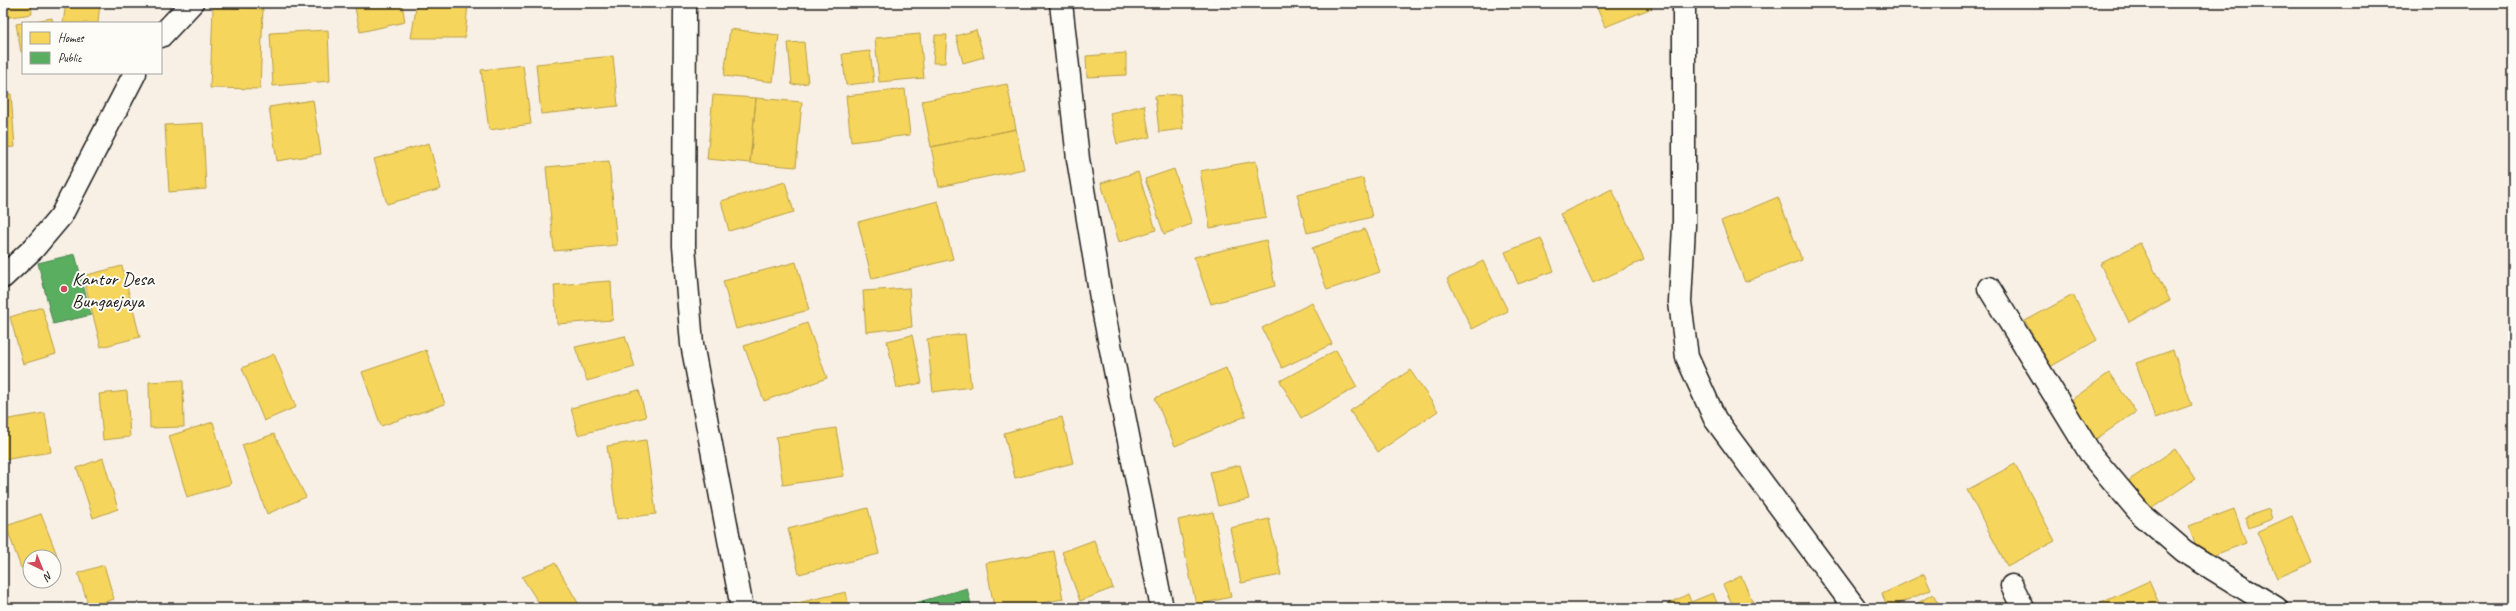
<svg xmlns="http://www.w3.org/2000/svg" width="2516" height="611" font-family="Caveat,sans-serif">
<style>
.homes{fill:#f6d55c;stroke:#b59e49}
.public{fill:#5aae61;stroke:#47824c}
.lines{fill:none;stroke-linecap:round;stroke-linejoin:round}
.street-casing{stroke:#1c1c1c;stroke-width:25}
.street{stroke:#fdfcf7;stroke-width:22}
.poi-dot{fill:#d1495b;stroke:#fdfcf7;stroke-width:1.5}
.labels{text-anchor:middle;stroke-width:4;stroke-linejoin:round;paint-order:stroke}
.poi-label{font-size:19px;fill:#1c1c1c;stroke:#fdfcf7;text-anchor:start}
</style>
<rect width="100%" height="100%" fill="#f9f0e5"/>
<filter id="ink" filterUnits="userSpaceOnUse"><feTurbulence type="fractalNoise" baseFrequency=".025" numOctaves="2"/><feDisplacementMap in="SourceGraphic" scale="8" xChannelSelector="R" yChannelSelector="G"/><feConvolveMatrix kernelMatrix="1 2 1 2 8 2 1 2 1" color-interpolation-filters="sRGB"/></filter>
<g filter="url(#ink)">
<path class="homes" d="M3 3H31L32 14 3 18Z
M66 3H100L98 23H63Z
M354 3H402L405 22 360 32Z
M417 3H468L465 38H411Z
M1595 3H1650L1652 8 1605 27Z
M213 7 263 9 260 89 210 88Z
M52 18 53 23H23V52H21L16 24Z
M730 29 779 35 773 82 724 76Z
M328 30 330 81 273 86 270 33Z
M976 30 984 57 963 63 956 36Z
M920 34 924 78 879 82 875 38Z
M935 35H947L945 63H933Z
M804 42 808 83 792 85 788 43Z
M870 51 874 82 846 85 842 54Z
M1126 53V75L1087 77 1086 56Z
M613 56 618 106 541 114 536 64Z
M523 65 531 124 489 130 481 70Z
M1007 84 1016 129 931 147 922 101Z
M905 89 910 135 851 142 846 96Z
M3 94H11L15 147 3 148Z
M1180 94 1183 129 1159 132 1155 96Z
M713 95 756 98 750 163 707 159Z
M756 98 802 102 796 167 750 163Z
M313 100 321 154 277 161 269 107Z
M1144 105 1150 137 1117 144 1110 113Z
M203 123 206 189 169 192 165 125Z
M1016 129 1024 169 939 187 931 147Z
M429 143 441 189 387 204 374 159Z
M609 161 617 245 554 251 546 167Z
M1256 161 1266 218 1210 228 1200 171Z
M1174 169 1192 224 1164 234 1145 179Z
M1138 172 1156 230 1119 242 1101 183Z
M1363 178 1372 217 1307 233 1297 194Z
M785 182 794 212 729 231 721 201Z
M1612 189 1644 260 1593 283 1560 214Z
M1778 197 1802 260 1745 282 1721 221Z
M938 201 953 259 872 279 858 222Z
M1365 229 1380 272 1327 290 1312 248Z
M1541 238 1554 271 1518 284 1505 252Z
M1266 240 1275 286 1211 304 1194 257Z
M2140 243 2170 300 2129 322 2100 264Z
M1483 261 1508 311 1472 329 1447 279Z
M796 262 809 310 736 329 723 281Z
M122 266 140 337 101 347 83 276Z
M611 281 613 320 557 324 554 285Z
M909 288 912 327 866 332 863 291Z
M2073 295 2097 340 2050 367 2025 321Z
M1312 303 1332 344 1282 368 1262 328Z
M42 307 56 354 23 364 10 317Z
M807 323 827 378 764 401 744 346Z
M965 334 971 387 933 392 927 339Z
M912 335 922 383 897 388 887 341Z
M625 336 635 367 587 381 575 347Z
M426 350 445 404 381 426 362 372Z
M1336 350 1357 387 1301 418 1280 381Z
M2173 350 2192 405 2155 418 2136 363Z
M3 354 5 381H3Z
M274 354 296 407 264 421 242 368Z
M1226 368 1246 416 1175 446 1155 398Z
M1410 370 1438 411 1378 452 1350 411Z
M2109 373 2136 412 2093 441 2067 403Z
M183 380 184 427 150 428 149 382Z
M639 390 646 417 578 435 571 408Z
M127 391 130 437 103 440 99 394Z
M45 413 51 452 3 460V420Z
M1062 417 1073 463 1015 478 1004 433Z
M213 422 231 484 187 497 169 436Z
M836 428 844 476 783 485 776 437Z
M274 434 306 497 267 514 242 445Z
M646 440 656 514 617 519 607 446Z
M2175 449 2195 479 2145 513 2125 483Z
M103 458 118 509 93 518 77 468Z
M2015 464 2055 541 2007 566 1967 490Z
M1240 465 1249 499 1218 506 1210 472Z
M868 508 879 554 799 574 788 529Z
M2234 509 2246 543 2201 560 2189 526Z
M2269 509 2272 519 2249 528 2245 517Z
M1213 512 1231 597 1196 605 1178 520Z
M41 514 57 555 30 557V565L21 568 6 526Z
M2292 516 2312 563 2277 578 2257 532Z
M1269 519 1281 575 1241 583 1230 528Z
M1094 540 1113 588 1080 601 1062 552Z
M1054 551 1063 599 1014 608H994L986 563Z
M555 563 581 608H542L522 577Z
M104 565 114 599 89 607 78 573Z
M1924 574 1931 590 1888 608 1882 594Z
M1741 576 1755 607 1753 608H1734L1723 585Z
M2149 581 2161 608H2090Z
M846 592 849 608H784V606Z
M1713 593 1719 608H1670L1668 604 1688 594 1691 602Z
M1933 594 1941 608H1909Z"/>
<path class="public" d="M75 254 91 315 53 324 38 263Z
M967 588 972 608H898Z"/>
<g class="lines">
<g class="street-casing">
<path id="street" d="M685 3 684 246 692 344 742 608
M1061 3 1078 159 1102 304 1162 608
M1684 3V226L1680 302 1687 357 1715 419 1855 608
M161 36 192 3
M3 277 34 248 61 216 135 73
M1989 288 2092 456 2141 514 2184 551 2276 608
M2012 586 2023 608"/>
</g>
<use href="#street" class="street"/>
</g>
</g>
<circle class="poi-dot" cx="64" cy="289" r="4"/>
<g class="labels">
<g class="poi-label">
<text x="72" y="285">Kantor Desa<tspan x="72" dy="22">Bungaejaya</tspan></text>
</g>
</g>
<rect width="2516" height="611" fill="none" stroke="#fdfcf7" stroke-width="16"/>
<rect x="8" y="8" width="2500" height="595" fill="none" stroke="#1c1c1c" stroke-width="1.5" filter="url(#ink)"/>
<rect x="22" y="22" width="140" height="52" fill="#fdfcf7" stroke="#a3a29f"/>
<rect x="30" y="32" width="20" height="12" fill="#f6d55c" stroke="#a3a29f"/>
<text x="58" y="42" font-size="12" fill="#1c1c1c">Homes</text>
<rect x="30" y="52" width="20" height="12" fill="#5aae61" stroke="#a3a29f"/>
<text x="58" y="62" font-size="12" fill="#1c1c1c">Public</text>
<g transform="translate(42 569) rotate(137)"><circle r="19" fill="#fdfcf7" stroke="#a3a29f"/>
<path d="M0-3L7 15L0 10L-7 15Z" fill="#d1495b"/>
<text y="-6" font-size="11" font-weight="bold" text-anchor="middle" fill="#1c1c1c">N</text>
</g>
</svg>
